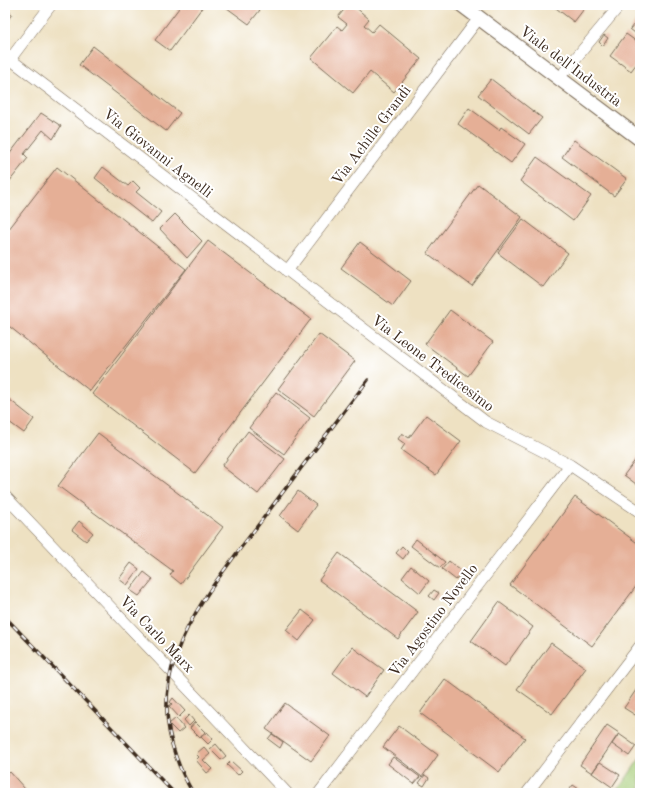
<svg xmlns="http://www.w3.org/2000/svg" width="645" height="798" font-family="'Old Standard TT',serif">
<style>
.green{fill:#a4cb76;stroke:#707a4a}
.building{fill:#e5af96}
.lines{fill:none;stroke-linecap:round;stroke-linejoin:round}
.minor-casing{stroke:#7a6a57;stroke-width:12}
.major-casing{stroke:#7a6a57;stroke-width:16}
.minor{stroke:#fff;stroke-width:11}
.major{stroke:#fff;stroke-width:14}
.rail-casing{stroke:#3b2a1e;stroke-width:3.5}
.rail{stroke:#fff;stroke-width:2;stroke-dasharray:6;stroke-linecap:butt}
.labels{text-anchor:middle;stroke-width:4;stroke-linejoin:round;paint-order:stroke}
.street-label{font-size:15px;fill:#3b2a1e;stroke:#fff}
</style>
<rect width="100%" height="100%" fill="#fff"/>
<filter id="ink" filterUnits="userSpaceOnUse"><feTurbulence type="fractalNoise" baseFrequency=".025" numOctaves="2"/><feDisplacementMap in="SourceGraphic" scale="8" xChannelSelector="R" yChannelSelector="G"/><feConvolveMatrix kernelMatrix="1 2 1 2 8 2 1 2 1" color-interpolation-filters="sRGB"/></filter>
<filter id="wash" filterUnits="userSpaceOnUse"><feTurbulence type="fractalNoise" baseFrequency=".012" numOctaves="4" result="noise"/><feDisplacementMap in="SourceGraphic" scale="16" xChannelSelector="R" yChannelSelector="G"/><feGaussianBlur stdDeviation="0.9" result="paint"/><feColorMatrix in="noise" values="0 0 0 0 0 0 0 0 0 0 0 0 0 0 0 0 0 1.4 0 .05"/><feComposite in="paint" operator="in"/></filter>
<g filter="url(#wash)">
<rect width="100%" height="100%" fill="#eee1c2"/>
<path class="green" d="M640 758V793H623L618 790Z"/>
<g id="blocks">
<path class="building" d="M175 5H204L170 51 155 40 179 8Z
M223 5H252L260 10 249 24Z
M348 5H353L369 19 364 25 372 32 379 24 421 59 394 92 370 72 353 93 311 58 337 26 342 30 347 24 338 17Z
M552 5H587L574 22Z
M5 9 12 14 5 24Z
M640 16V37L630 29Z
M626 34 640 44V59L631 71 610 56Z
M604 35 608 38 603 46 599 42Z
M93 46 180 113 166 131 79 65Z
M491 79 542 118 529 134 478 95Z
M469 108 499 130 501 127 525 144 511 163 458 124Z
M41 113 61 126 53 139 43 130 24 154 28 158 5 187V160Z
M574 140 627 179 614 196 562 157Z
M537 157 591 196 573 221 520 181Z
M57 167 186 269 90 391 5 323V234Z
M103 167 128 186 133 181 140 188 136 192 161 212 152 223 95 178Z
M478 184 522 217 472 286 427 253Z
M175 214 202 241 187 258 160 229Z
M523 219 568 253 543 287 498 253Z
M208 241 311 319 195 473 92 394Z
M360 242 411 281 393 306 341 268Z
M450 310 493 342 468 376 425 344Z
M319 334 355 361 314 416 278 389Z
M276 392 310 418 284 454 249 428Z
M5 396 34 419 24 433 5 419Z
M426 415 461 441 436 475 401 450 405 444 398 439 402 433 409 438Z
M248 431 285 459 258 494 222 466Z
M98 433 223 527 181 584 170 575 173 571 58 486Z
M640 454V487L624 475Z
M298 491 316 505 298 530 280 516Z
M575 497 640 545V581L592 646 510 585Z
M79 521 93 533 86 541 72 530Z
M416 539 445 562 440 568 411 546Z
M402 546 408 552 403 559 396 553Z
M339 553 418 612 398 639 319 580Z
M449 561 462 572 456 580 442 569Z
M131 563 139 569 127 585 119 579Z
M411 566 429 581 420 593 402 578Z
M144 572 153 579 139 596 130 590Z
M434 590 439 593 434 600 429 596Z
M499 602 533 627 505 666 471 641Z
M302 610 315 620 299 641 286 630Z
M551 643 586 668 552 714 517 689Z
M352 647 384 670 365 697 333 673Z
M445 679 525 738 499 772 420 713Z
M640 684V718L624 708Z
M173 698 185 711 179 717 169 706 172 704 170 702Z
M285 703 330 736 311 761 266 729Z
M189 715 194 721 189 726 184 720Z
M176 718 184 728 178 733 169 724Z
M195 722 205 732 200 738 190 728Z
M607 725 619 733 592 773 580 765Z
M399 726 438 755 422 777 383 747Z
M207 732 213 739 208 744 201 737Z
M272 734 283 742 280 748 268 739Z
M619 734 636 746 629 756 612 744Z
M216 744 226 756 221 760 210 749Z
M204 747 210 754 203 760 212 769 207 773 196 760 199 757 196 754Z
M393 757 420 777 414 784 388 764Z
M231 761 242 771 238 775 227 765Z
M600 762 620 775 612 787 592 773Z
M10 772 25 789 20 793H5V777Z
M425 775 429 778 424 786 419 783Z
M573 785 585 793H567Z"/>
</g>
</g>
<g filter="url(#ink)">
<use href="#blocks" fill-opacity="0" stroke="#7a6a57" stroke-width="1"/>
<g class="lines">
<g class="minor-casing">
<path id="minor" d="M10 59 486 422 570 465 640 512
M5 66 51 5
M565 71 620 5
M287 271 479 18
M5 496 287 793
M319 793 570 465
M527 793 640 646"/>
</g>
<g class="major-casing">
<path id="major" d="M462 5 640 139"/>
</g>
<use href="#minor" class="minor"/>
<use href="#major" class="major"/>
<g class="rail-casing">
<path id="rail" d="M5 617 174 793
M193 793C128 682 197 606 262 520 297 473 333 426 368 380"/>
</g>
<use href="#rail" class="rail"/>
</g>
</g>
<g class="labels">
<g class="street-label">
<text transform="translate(571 66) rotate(37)" y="5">Viale dell'Industria</text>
<text transform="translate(371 135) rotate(-53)" y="5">Via Achille Grandi</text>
<text transform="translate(158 153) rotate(38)" y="5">Via Giovanni Agnelli</text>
<text transform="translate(433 363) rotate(37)" y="5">Via Leone Tredicesimo</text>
<text transform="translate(433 620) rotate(-53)" y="5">Via Agostino Novello</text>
<text transform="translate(157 634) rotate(46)" y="5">Via Carlo Marx</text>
</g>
</g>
<rect width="645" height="798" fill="none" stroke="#fff" stroke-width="20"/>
</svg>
